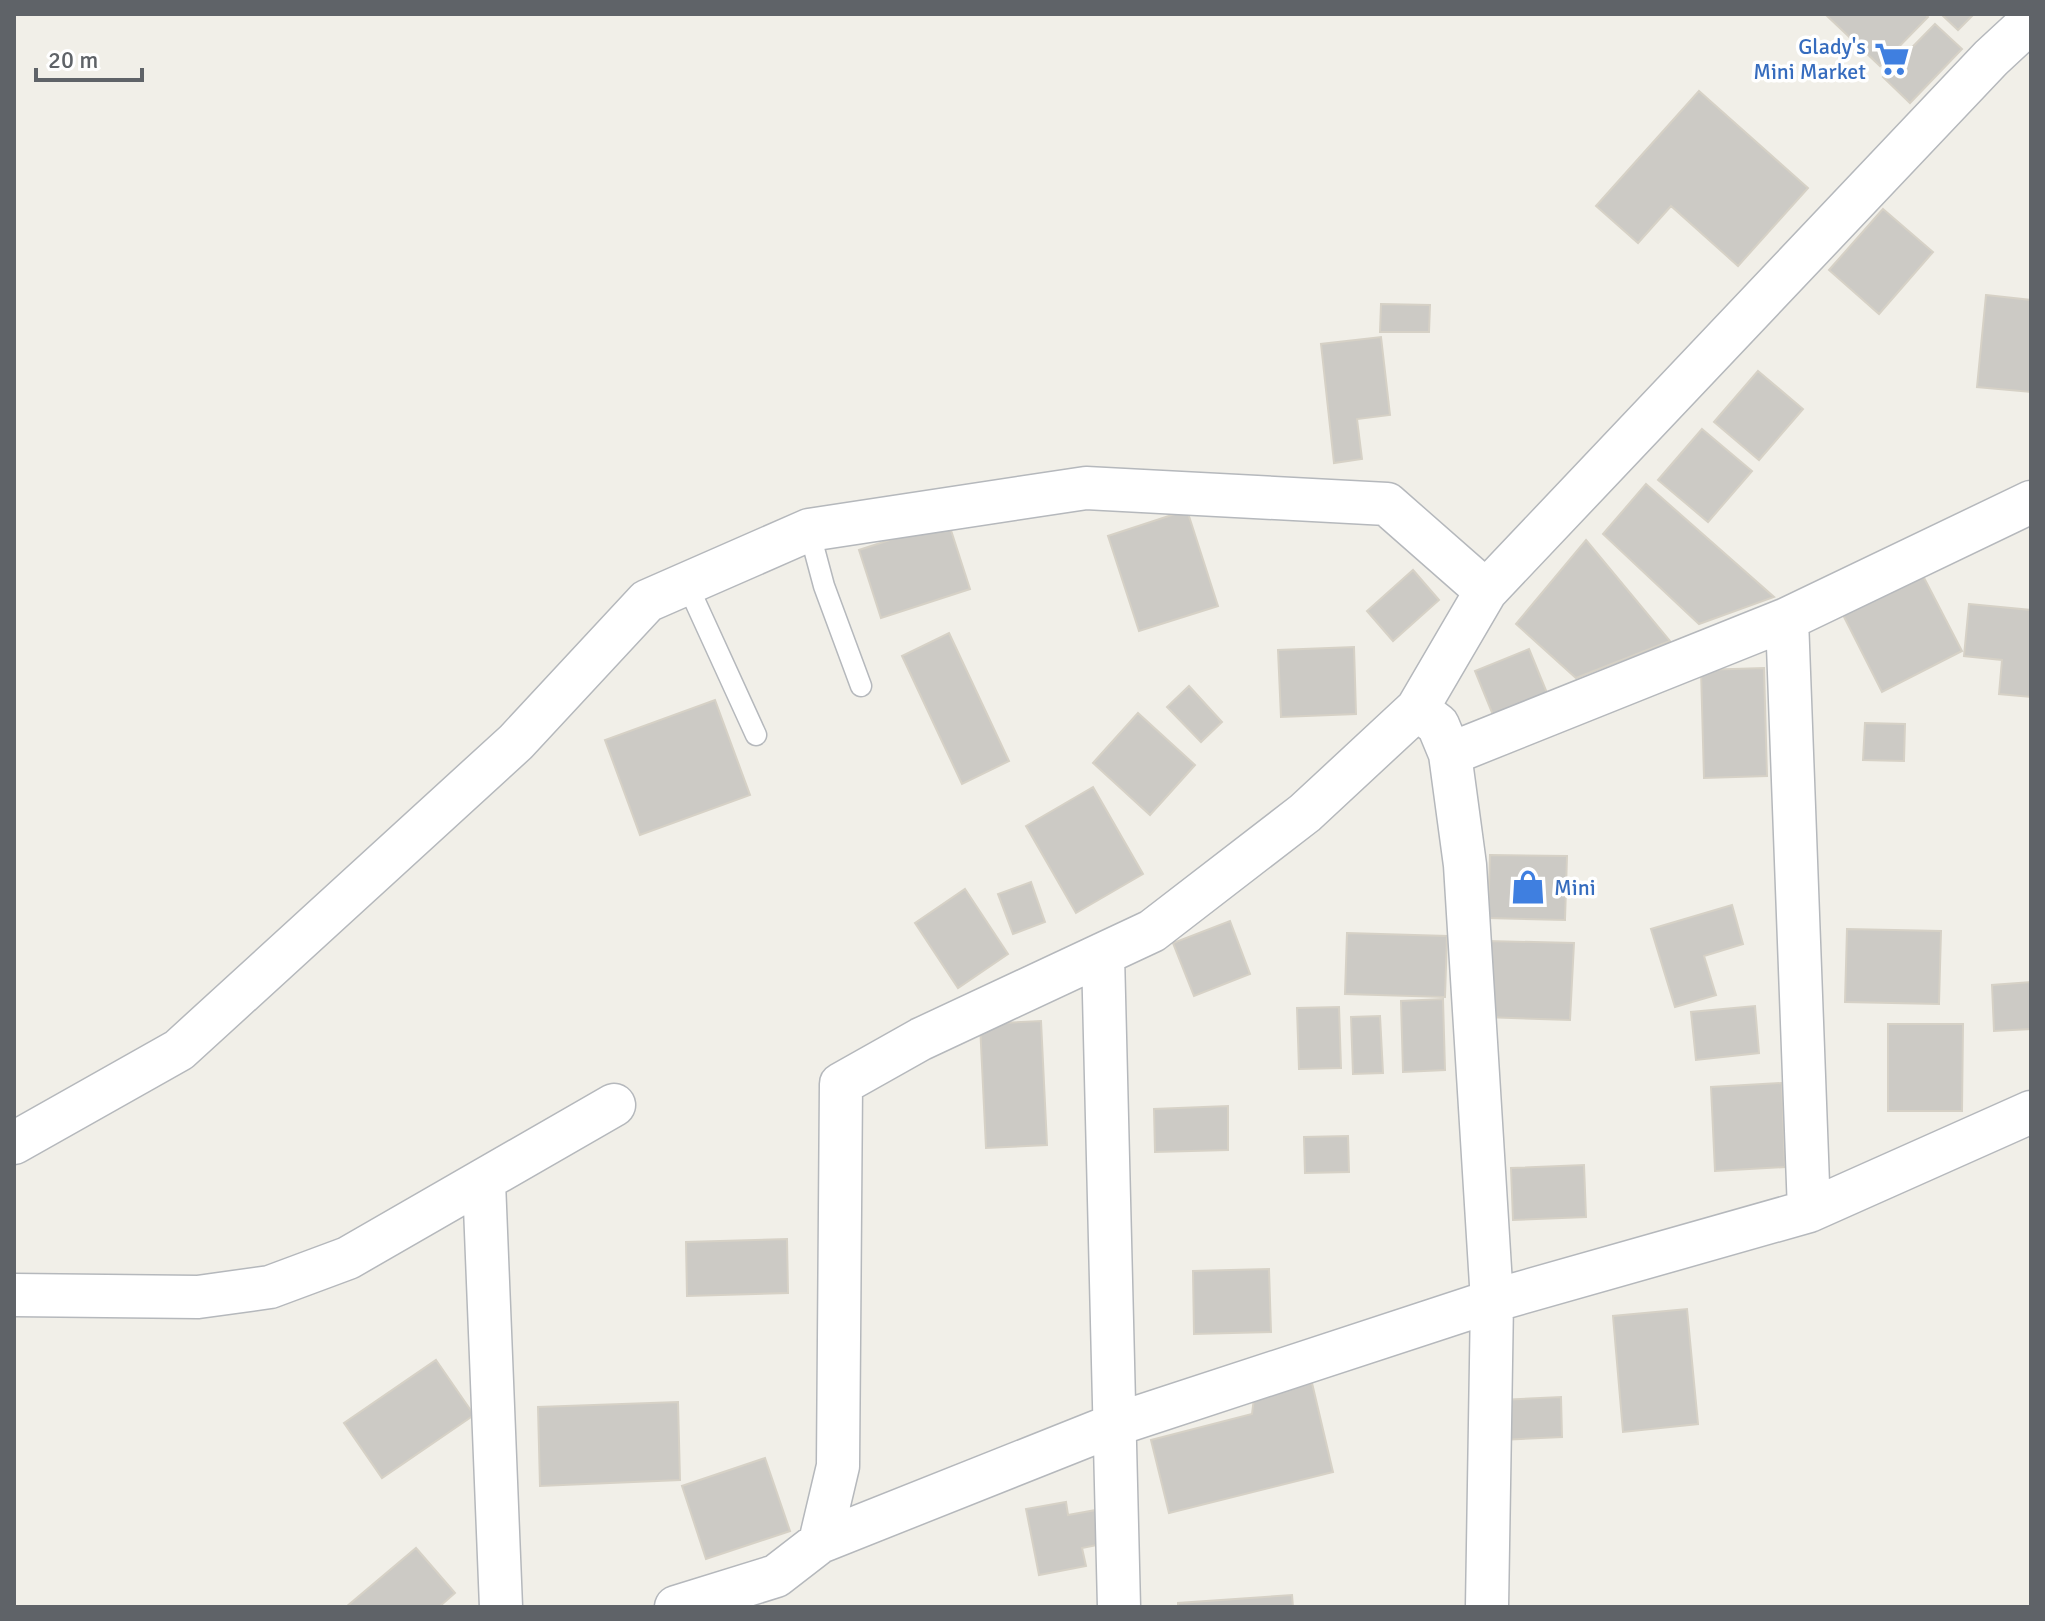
<svg xmlns="http://www.w3.org/2000/svg" width="2045" height="1621" font-family="Signika,sans-serif">
<style>
.building{fill:#cccac5;stroke:#d6d1c6;stroke-width:2}
.lines{fill:none;stroke-linecap:round;stroke-linejoin:round}
.service-casing{stroke:#b5b8bc;stroke-width:23}
.minor-casing{stroke:#b5b8bc;stroke-width:45}
.service{stroke:#fff;stroke-width:20}
.minor{stroke:#fff;stroke-width:42}
.labels{text-anchor:middle;stroke-width:7;stroke-linejoin:round;paint-order:stroke}
.shop-label{font-size:22px;fill:#366cbe;stroke:#fff;text-anchor:end}
</style>
<rect width="100%" height="100%" fill="#f1efe8"/>
<path class="building" d="M1825 14H1925L1928 17 1880 66Z
M1941 14H1974L1958 30Z
M1935 24 1962 49 1910 103 1883 77Z
M1699 91 1808 188 1738 266 1671 206 1638 243 1596 206Z
M1883 209 1933 252 1879 314 1829 270Z
M1986 295 2031 300V392L1977 387Z
M1381 304 1430 305 1429 332H1380Z
M1381 337 1390 415 1357 419 1362 459 1334 463 1321 344Z
M1758 371 1803 409 1759 460 1714 422Z
M1702 429 1752 471 1708 522 1658 480Z
M1646 484 1774 597 1699 624 1603 534Z
M1187 510 1218 606 1139 631 1108 536Z
M948 521 970 589 881 618 859 550Z
M1586 540 1670 641 1576 678 1516 624Z
M1413 570 1439 600 1393 641 1367 611Z
M1921 572 1962 651 1882 692 1842 613Z
M1969 604 2031 610V697L1999 694 2002 660 1964 656Z
M949 633 1009 761 962 784 902 656Z
M1354 647 1356 714 1281 717 1278 650Z
M1529 649 1547 693 1493 715 1475 671Z
M1764 668 1767 776 1704 778 1701 670Z
M1189 686 1222 722 1201 742 1167 707Z
M715 700 750 795 640 835 605 740Z
M1138 713 1195 765 1150 815 1093 763Z
M1865 723 1905 724 1904 761 1863 760Z
M1093 787 1143 874 1076 913 1026 826Z
M1490 855 1567 856 1565 920 1488 918Z
M1031 882 1045 922 1013 934 998 894Z
M965 889 1008 954 958 988 915 923Z
M1732 905 1743 944 1704 956 1716 995 1675 1007 1651 929Z
M1230 921 1250 974 1194 996 1173 943Z
M1847 929 1941 931 1939 1004 1845 1002Z
M1347 933 1447 936 1445 997 1345 994Z
M1487 941 1574 943 1570 1020 1484 1017Z
M2031 982V1029L1994 1031 1992 985Z
M1443 999 1445 1070 1403 1072 1401 1001Z
M1755 1006 1759 1053 1696 1060 1691 1012Z
M1339 1007 1341 1068 1299 1069 1297 1008Z
M1380 1016 1383 1073 1353 1074 1351 1017Z
M1041 1021 1047 1145 986 1148 980 1024Z
M1888 1024H1963L1962 1111H1888Z
M1782 1083 1785 1167 1715 1171 1711 1087Z
M1228 1106V1150L1155 1152 1154 1109Z
M1348 1136 1349 1172 1305 1173 1304 1137Z
M1584 1165 1586 1217 1513 1220 1511 1168Z
M787 1239 788 1293 687 1296 686 1242Z
M1269 1269 1271 1332 1194 1334 1193 1271Z
M1687 1309 1698 1424 1623 1432 1613 1316Z
M436 1360 474 1415 382 1478 344 1423Z
M1312 1383 1333 1472 1169 1513 1151 1440 1252 1414 1254 1398Z
M1561 1397 1562 1437 1501 1440 1500 1400Z
M678 1402 680 1480 540 1486 538 1407Z
M765 1458 790 1531 706 1559 682 1486Z
M1066 1502 1068 1515 1096 1510 1102 1544 1082 1548 1086 1566 1039 1575 1026 1509Z
M416 1548 455 1593 439 1607H346Z
M1292 1595 1293 1607H1178V1603Z"/>
<g class="lines">
<g class="service-casing">
<path id="service" d="M809 530 824 586 861 686
M687 584 756 735"/>
</g>
<g class="minor-casing">
<path id="minor" d="M1450 754 1787 619 2031 502
M1103 955 1119 1607
M14 1143 179 1050 516 742 647 601 809 530 1086 488 1387 504 1486 591
M484 1182 501 1607
M1809 1211 2031 1112
M14 1295 198 1297 270 1287 348 1258 614 1105
M820 1542 1114 1425 1492 1301 1809 1211 1787 619
M676 1607 776 1576 820 1542 838 1466 841 1084 921 1039 1152 931 1305 813 1417 709
M1487 1607 1492 1301 1465 865 1450 754 1438 725 1417 709 1486 591 1991 58 2031 21"/>
</g>
<use href="#service" class="service"/>
<use href="#minor" class="minor"/>
</g>
<defs>
<g id="supermarket-bare" transform="scale(2.76)"><path d="M-6-5.5h2.5l.6 2H6L4.5 2H-2.5L-4.4-4H-6ZM-1.5 3.2a1.3 1.3 0 1 0 .1 0ZM3 3.2a1.3 1.3 0 1 0 .1 0Z" fill="#3f7fe0" stroke="#fff" stroke-width="2.5" paint-order="stroke"/></g>
<g id="shop-bare" transform="scale(2.76)"><path d="M-5-2.5h2.3a2.7 3.5 0 0 1 5.4 0H5L5.5 6h-11ZM-1.5-2.5h3a1.5 2.3 0 0 0-3 0Z" fill="#3f7fe0" stroke="#fff" stroke-width="2.5" paint-order="stroke"/></g>
</defs>
<g fill-rule="evenodd">
<use href="#supermarket-bare" x="1892" y="59"/>
<use href="#shop-bare" x="1528" y="887"/>
</g>
<g class="labels">
<g class="shop-label">
<text x="1866" y="54">Glady's<tspan x="1866" dy="25">Mini Market</tspan></text>
<text x="1554" y="895" text-anchor="start">Mini</text>
</g>
</g>
<rect width="2045" height="1621" fill="none" stroke="#5f6368" stroke-width="32"/>
<path d="M36 68v12h106v-12" fill="none" stroke="#5f6368" stroke-width="4"/>
<text x="48" y="68" font-size="24" fill="#5f6368" stroke="#ffffff" stroke-width="6" paint-order="stroke">20 m</text>
</svg>
